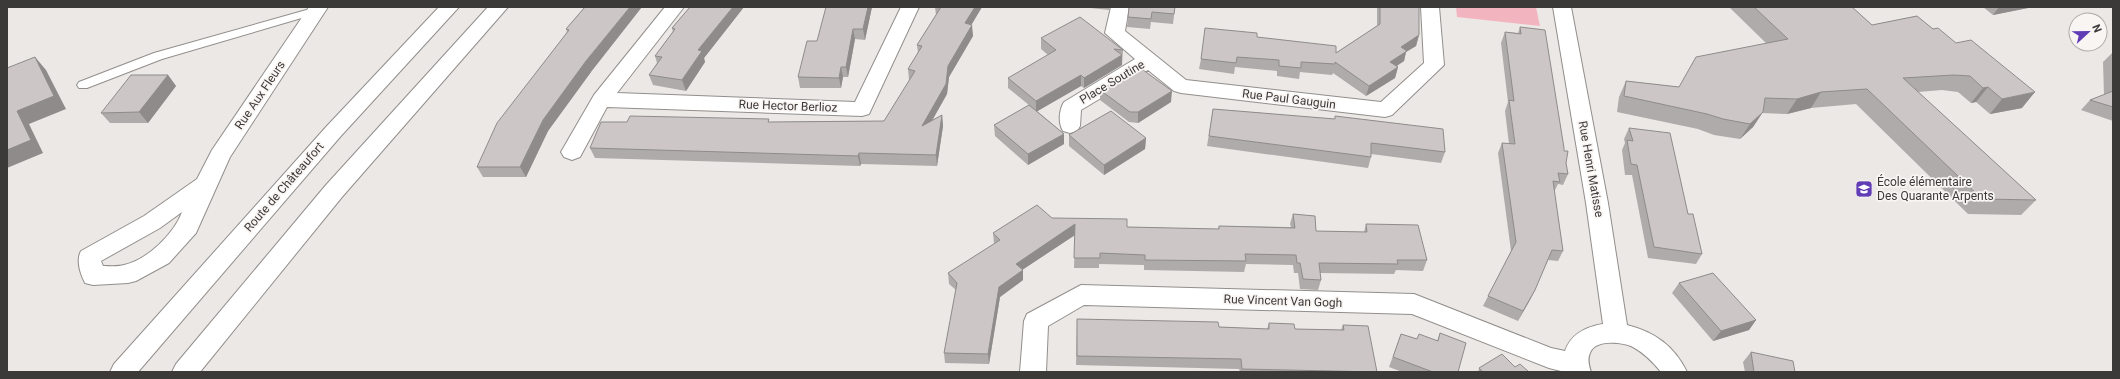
<svg xmlns="http://www.w3.org/2000/svg" width="2120" height="379" font-family="Roboto,sans-serif">
<style>
.green{fill:#f2b5bf}
.lines{fill:none;stroke-linecap:round;stroke-linejoin:round}
.service-casing{stroke:#928e8c;stroke-width:2}
.minor-casing{stroke:#928e8c;stroke-width:2}
.secondary-casing{stroke:#928e8c;stroke-width:2}
.service{fill:#fff;fill-rule:evenodd}
.minor{fill:#fff;fill-rule:evenodd}
.secondary{fill:#fff;fill-rule:evenodd}
.wall{fill:#afabaa}
.shaded-wall{fill:#8f8b8b}
.building{fill:#ccc7c6;stroke:#8f8b8b}
.labels{text-anchor:middle;stroke-width:3.5;stroke-linejoin:round;paint-order:stroke}
.street-label{font-size:12px;fill:#3b3a39;stroke:#f9f5f2}
.poi-label{font-size:12px;fill:#3b3a39;stroke:#f9f5f2;text-anchor:start}
</style>
<rect width="100%" height="100%" fill="#ece8e5"/>
<path class="green" d="M1456 7H1536L1540 26 1457 17Z"/>
<g class="lines">
<g class="service-casing">
<path id="service" d="M317 7 322 8 323 10 322 12 162 59 87 88H79L77 85 79 82 154 53Z"/>
</g>
<g class="minor-casing">
<path id="minor" d="M309 7H328L230 157 196 233 169 263 136 281 128 283 93 285 85 283C80 273 76 260 81 251L144 216 197 179 212 150ZM182 212C174 234 147 260 124 265 118 267 109 266 103 266L101 261 160 228Z
M665 7H684L617 93 855 102 901 7H919L869 114 862 116 607 107 580 157 572 160 564 157 561 152 594 95Z
M1111 7H1129L1125 31 1186 80 1381 102 1424 63 1421 7H1439L1444 65 1392 115 1385 117 1181 93 1174 91 1148 70 1081 110 1080 126 1077 131 1070 133 1063 131C1058 123 1059 110 1064 102L1135 59 1105 33Z
M1553 7H1571L1608 203 1627 325C1655 332 1674 346 1687 372H1661C1653 362 1644 353 1633 347 1622 342 1595 339 1590 353 1587 359 1589 366 1591 372H1565L1549 368 1412 314 1084 305 1048 326 1046 372H1020L1024 321 1027 314 1081 285 1414 294 1551 348 1565 351C1571 334 1585 327 1603 324L1586 203Z"/>
</g>
<g class="secondary-casing">
<path id="secondary" d="M439 7H459L340 137 138 372H110L114 364 326 127Z
M488 7H508L342 197 200 372H172L176 364 326 185Z"/>
</g>
<use href="#service" class="service"/>
<use href="#minor" class="minor"/>
<use href="#secondary" class="secondary"/>
</g>
<path class="wall" d="M585 7 591 72 548 131 526 177H483L477 167 567 32 566 29Z
M690 7H744L704 58 705 62 686 91 653 85 649 75 657 63 655 56 673 32 672 28Z
M872 7 865 40 855 39 848 77H843L841 88H800L798 77 817 41Z
M935 7H982L971 25 973 36 949 77 947 94 932 120 942 115 943 126 937 166 861 164 860 166 595 158 590 148 770 122 884 121 910 80H909L908 69 918 53 917 45 936 15Z
M1081 7H1110L1109 10Z
M1175 7 1173 24 1151 22 1150 29 1127 27 1128 17Z
M1377 7H1419V35L1416 46 1406 52 1404 61 1397 66 1398 67 1395 78 1366 96 1333 73 1332 75 1300 72 1299 79 1277 76V71L1235 67 1234 74 1199 69 1201 59 1257 37 1336 53 1377 26Z
M1729 7H1852L1872 25 1917 16 2022 108 1990 114 1976 102 1971 103 1958 92 1942 90 1918 92 2036 200 2021 215 1968 214 1856 104 1811 108 1787 114 1762 113 1753 127 1740 139 1714 135 1698 129 1617 112 1619 97 1626 81 1679 87 1767 44Z
M1983 7H2033L1993 15Z
M1520 27 1566 163 1568 174 1563 185 1558 184 1554 192 1563 251 1558 261 1548 260 1535 290 1518 321 1483 306 1511 251 1498 153 1502 143 1509 144 1505 111 1508 102 1501 43 1505 32 1518 33Z
M1041 38 1123 50 1122 65 1084 88 1081 86 1037 111 1064 134V144L1028 165 995 136 994 125 1029 105 1008 88V78L1048 55 1041 49Z
M2113 52V121L2081 110 2090 100 2104 95 2103 62Z
M168 75 176 86 148 123H110L101 113Z
M1100 90 1171 102 1138 123 1129 122 1100 100Z
M1213 109 1335 119V116L1445 152 1441 163 1371 154V157L1368 168 1207 146Z
M1629 128 1688 214 1702 254 1696 264 1648 258 1632 175H1625L1622 150 1625 143 1624 139Z
M1069 135 1146 138 1145 149 1104 175 1069 146Z
M1293 214 1316 231 1364 232 1366 224 1427 260 1423 271 1396 270 1394 274 1320 273 1321 280 1318 290 1300 289 1298 273H1294L1293 265 1246 264 1244 272 1144 270V265L1099 264V268H1074L1075 235 1022 270 1023 280 1000 297 989 364 945 363 944 353 956 290 949 284 948 273 994 244 993 233 1052 218 1127 227 1218 229 1219 226 1291 227 1290 224Z
M1679 283 1756 320 1749 330 1713 341 1672 293Z
M1077 319 1219 327 1267 329 1269 323 1295 329 1341 330 1343 325 1377 372H1240L1239 369 1076 365Z
M1440 333 1458 372H1402L1389 367 1401 334 1417 339 1437 341Z
M1751 352 1795 372H1745L1743 362Z
M1515 367 1529 372H1478L1479 368Z"/>
<path class="shaded-wall" d="M630 7H642L591 72 548 131 526 177 520 167 543 120 586 61Z
M733 7H744L704 58 705 62 686 91 682 80 698 50Z
M868 7H872L865 40 863 29Z
M975 7H982L966 34 965 23Z
M1999 7H2033L1993 15Z
M972 25 973 36 949 77 947 94 923 137 922 126 948 66Z
M853 29 855 39 848 77 846 67Z
M1419 35 1416 46 1406 52 1404 61 1387 72 1390 62 1401 47Z
M1122 55V65L1084 88V78Z
M35 57 46 70 66 109 29 124 43 153 7 168V150L17 111Z
M841 67 843 77 841 88 839 78Z
M1398 67 1395 78 1366 96 1369 86Z
M168 75 176 86 148 123 139 112Z
M1081 75V86L1036 112V101Z
M1988 87 1976 102 1971 103 1983 88Z
M1172 91 1171 102 1138 123V112Z
M1821 92 1811 108 1787 114 1797 99Z
M2035 92 2022 108 1990 114 2002 99Z
M1763 112 1753 127 1740 139 1750 124Z
M942 115 943 126 937 166 936 155Z
M1064 134V144L1028 165V154Z
M1146 138 1145 149 1104 175V165Z
M859 153 861 164 860 166 858 156Z
M1075 224V235L1016 274V264Z
M1023 270V280L1000 297 989 364 988 354 999 287Z
M1535 290 1530 300 1518 321 1523 311Z
M1756 320 1749 330 1713 341 1721 331Z"/>
<path class="building" d="M585 7H630L586 61 543 120 520 167H477L497 123 569 30 566 29Z
M690 7H733L698 50 702 51 682 80 649 75 662 57 655 56 675 29 672 28Z
M826 7H868L863 29H853L846 67H841L839 78 798 77 807 41H817Z
M941 7H975L965 23 972 25 948 66 946 84 922 126 942 115 936 155 859 153 858 156 590 148 601 122H627L630 116 769 119 768 122 884 121 915 71 908 69 922 46 917 45Z
M1129 7H1175L1174 14 1152 12 1151 19 1128 17Z
M1380 7H1419V35L1401 47 1407 51 1390 62 1398 67 1369 86 1335 62V64L1301 62V68L1279 66V60L1237 57 1236 63 1201 59 1205 28 1257 33V37L1336 46V53L1380 24Z
M1754 7H1852L1872 25 1917 16 1933 29 1938 28 1956 43 1971 40 2035 92 2002 99 1988 87 1983 88 1970 76 1954 75 1903 78 2036 200 1982 199 1867 89 1821 92 1797 99 1765 98 1763 112 1750 124 1723 119 1707 114 1624 96 1626 81 1679 87 1696 57 1788 39Z
M1080 17 1123 50 1114 49 1122 55 1084 78 1081 75 1036 101 1008 78 1056 50 1041 38Z
M1520 27 1545 30 1564 148V151H1568L1566 163 1568 174 1558 173 1560 182 1553 181 1563 251 1552 250 1535 290 1523 311 1488 296 1516 242 1502 143 1515 144 1509 100 1514 101 1505 32 1521 34Z
M35 57 54 96 17 111 31 140 7 150V68Z
M1139 67 1172 91 1138 112H1130L1100 90Z
M131 75H168L139 112 101 113Z
M2113 91V107L2090 100Z
M1029 105 1064 134 1028 154 994 125Z
M1213 109 1335 119V116L1443 129 1445 152 1371 143V157L1209 136Z
M1111 111 1146 138 1104 165 1069 135Z
M1629 128 1670 133 1688 214H1693L1702 254 1654 247 1637 165 1631 164 1627 140 1633 141Z
M1037 205 1052 218 1127 219V227L1219 229V226L1295 228 1293 214 1315 216 1316 231 1367 232 1366 224 1418 225 1427 260H1397L1398 264 1319 263 1321 280 1303 279 1300 263H1297L1296 255 1245 254 1246 261 1145 260V255L1100 253V258H1074L1075 224 1016 264 1023 270 999 287 988 354 944 353 957 283 948 273 1000 240 993 233Z
M1713 273 1756 320 1721 331 1679 283Z
M1077 319 1218 322 1219 327 1269 329V323L1294 324 1295 329 1344 330 1343 325 1368 326 1377 372 1242 369 1241 359 1077 356Z
M1440 333 1466 343 1458 372H1433L1393 357 1401 334 1417 339 1419 334 1438 341Z
M1751 352 1793 361 1795 372H1754Z
M1502 354 1515 367 1520 364 1529 372H1483L1479 368Z"/>
<defs>
<g id="school-square" transform="scale(0.9)"><rect x="-9" y="-9" width="18" height="18" rx="4" fill="#613db5" stroke="#f9f5f2"/><path d="M0-5L7-2L0 1L-7-2ZM-4 1L0 2.5L4 1V4Q0 6-4 4Z" fill="#fff"/></g>
</defs>
<g fill-rule="evenodd">
<use href="#school-square" x="1864" y="189"/>
</g>
<g class="labels">
<g class="street-label">
<text transform="translate(1112 82) rotate(-31)" y="4">Place Soutine</text>
<text transform="translate(260 95) rotate(-56)" y="4">Rue Aux Fleurs</text>
<text transform="translate(1289 99) rotate(7)" y="4">Rue Paul Gauguin</text>
<text transform="translate(788 106) rotate(2)" y="4">Rue Hector Berlioz</text>
<text transform="translate(1591 169) rotate(80)" y="4">Rue Henri Matisse</text>
<text transform="translate(284 187) rotate(-49)" y="4">Route de Châteaufort</text>
<text transform="translate(1283 301) rotate(2)" y="4">Rue Vincent Van Gogh</text>
</g>
<g class="poi-label">
<text x="1877" y="186">École élémentaire<tspan x="1877" dy="14">Des Quarante Arpents</tspan></text>
</g>
</g>
<rect width="2120" height="379" fill="none" stroke="#3b3a39" stroke-width="16"/>
<g transform="translate(2088 32) rotate(68)"><circle r="19" fill="#f9f5f2" stroke="#adaaa8"/>
<path d="M0-3L7 15L0 10L-7 15Z" fill="#613db5"/>
<text y="-6" font-size="11" font-weight="bold" text-anchor="middle" fill="#3b3a39">N</text>
</g>
</svg>
